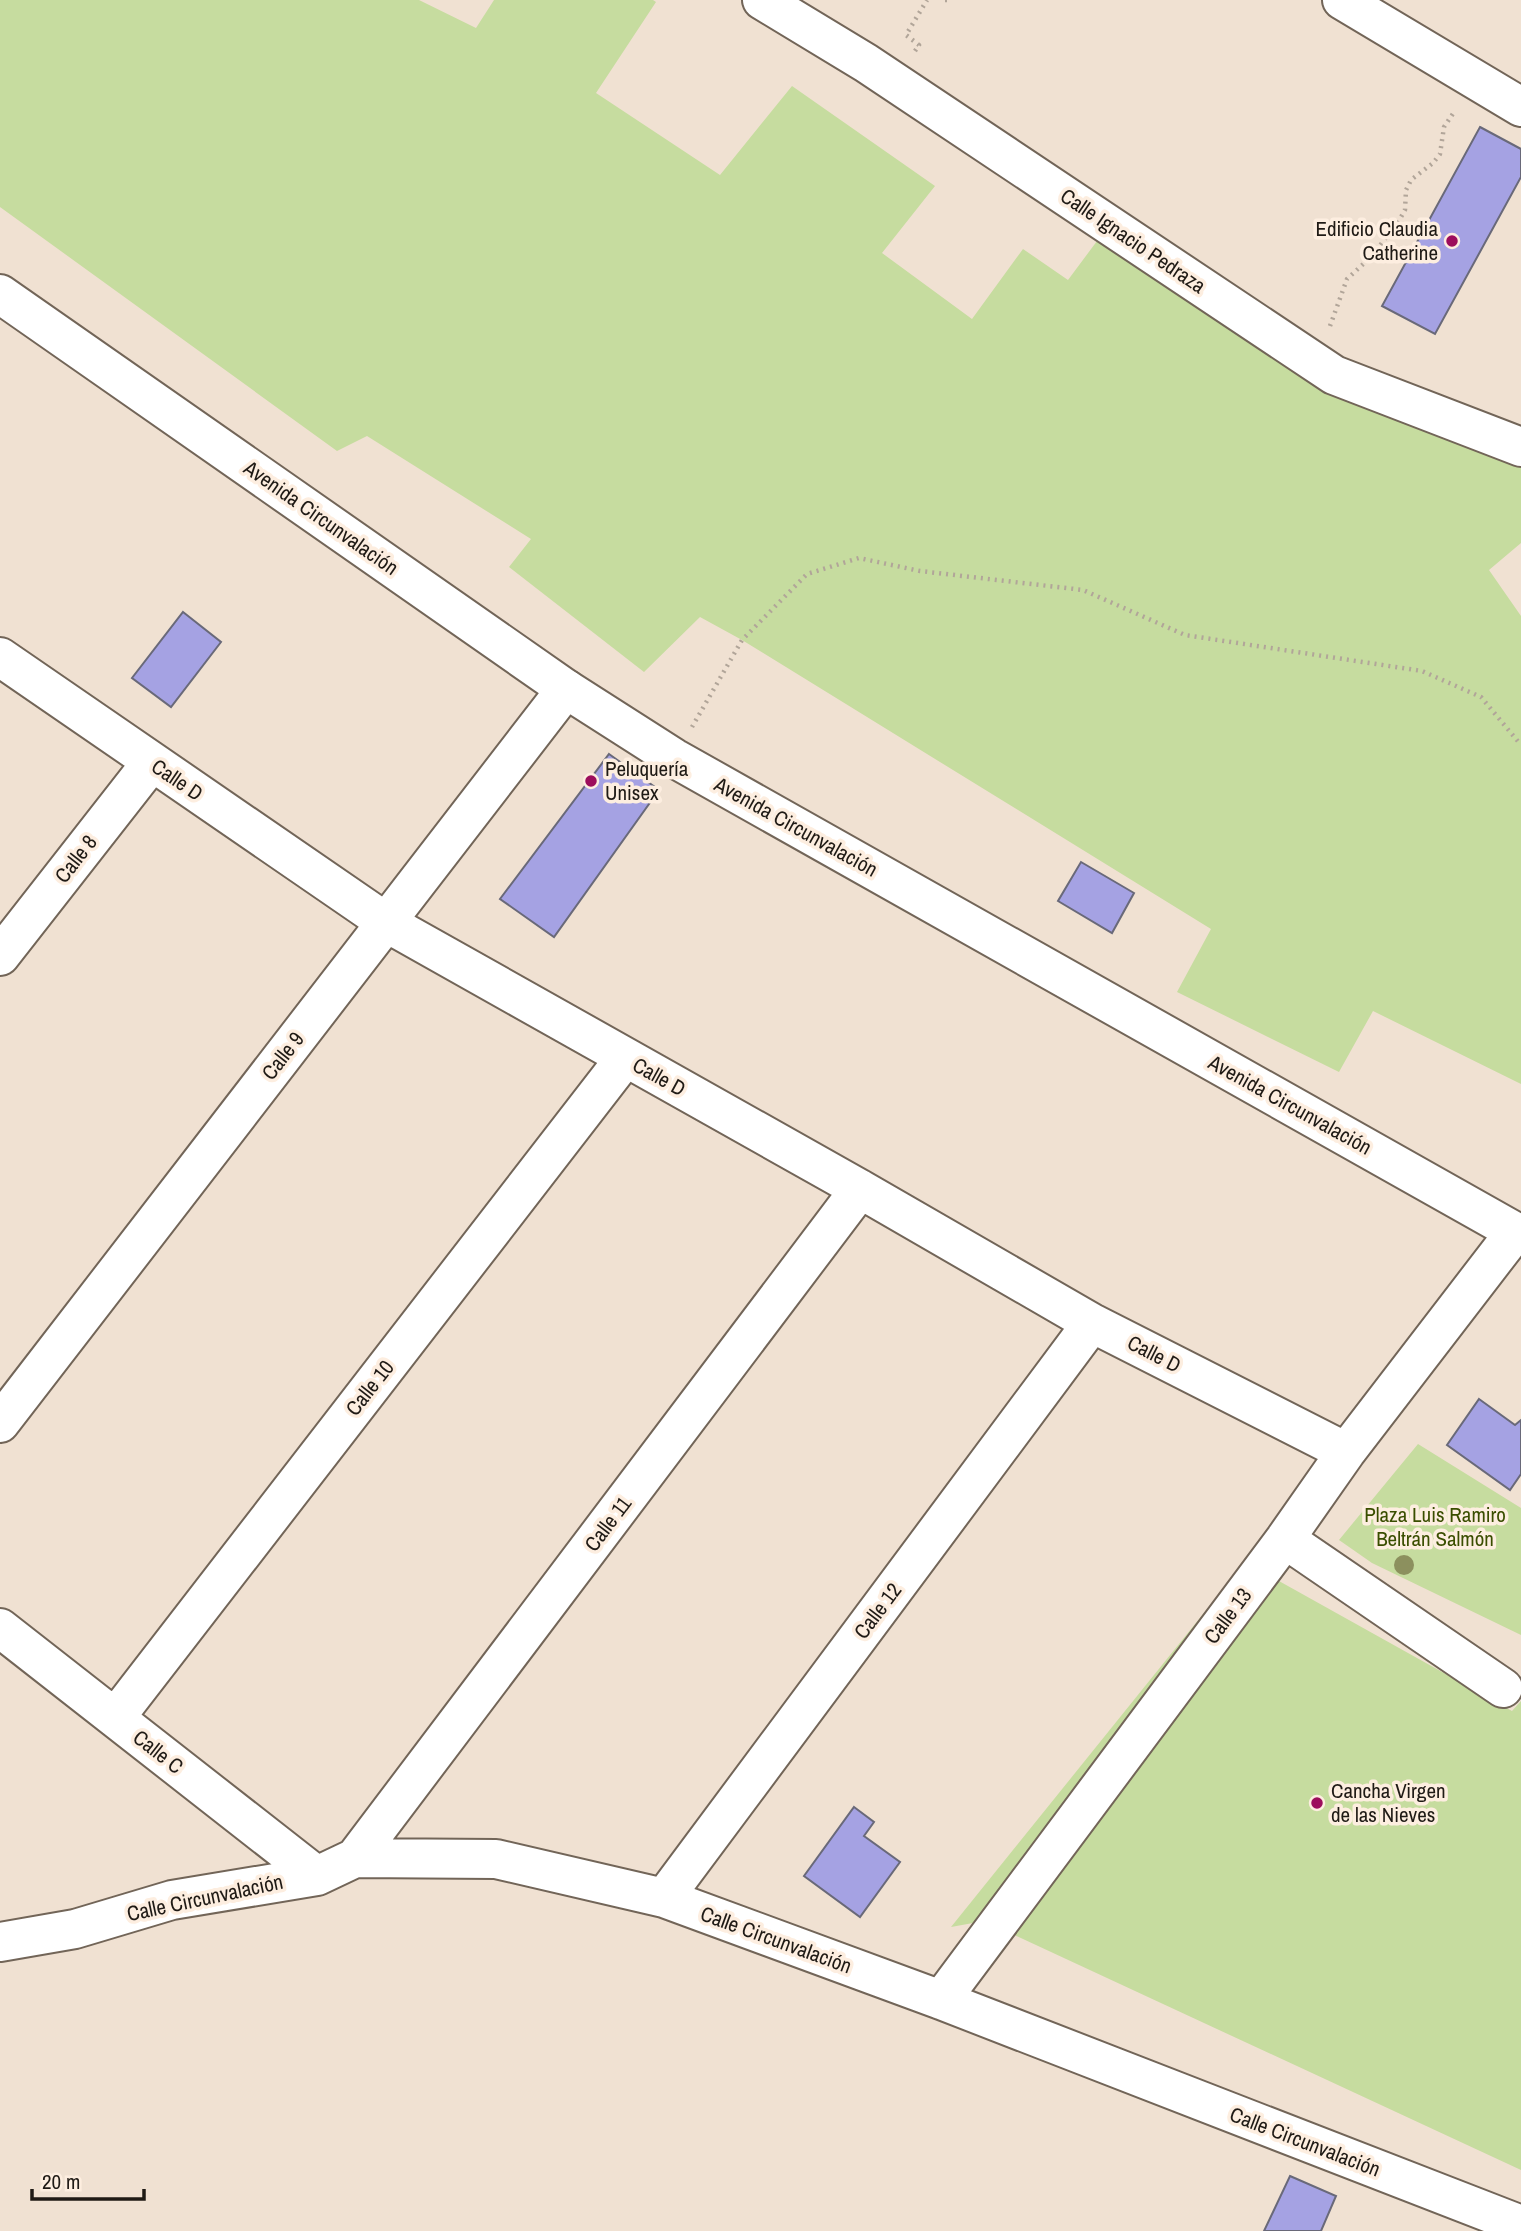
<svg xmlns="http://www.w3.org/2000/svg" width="1521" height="2231" font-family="'Archivo Narrow',sans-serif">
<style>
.green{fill:#c6dc9f}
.building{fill:#a5a2e3;stroke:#696979;stroke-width:2}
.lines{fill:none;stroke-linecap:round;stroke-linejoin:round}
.minor-casing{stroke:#726558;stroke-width:42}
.tertiary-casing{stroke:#726558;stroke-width:42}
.secondary-casing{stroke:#726558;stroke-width:42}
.path{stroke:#b1a599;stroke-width:4.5;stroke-dasharray:2 5;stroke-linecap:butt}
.minor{stroke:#fff;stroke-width:38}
.tertiary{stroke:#fff;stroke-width:38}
.secondary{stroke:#fff;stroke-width:38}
.tree{fill:#8c905e}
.poi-dot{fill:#9c0d5c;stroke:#fdeee0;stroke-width:2.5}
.labels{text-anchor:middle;stroke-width:7;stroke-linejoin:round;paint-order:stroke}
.poi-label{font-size:21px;fill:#1f1a15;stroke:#fdeee0;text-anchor:start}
.street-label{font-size:21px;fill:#1f1a15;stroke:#fdeee0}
.park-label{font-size:21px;fill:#3a4e00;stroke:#fdeee0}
</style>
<rect width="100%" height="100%" fill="#f0e1d2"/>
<path class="green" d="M0 0H419L476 28 494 0H653L656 2 596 93 720 175 792 86 935 186 882 253 972 319 1023 249 1068 280 1100 237 1521 449V543L1489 570 1521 616V1084L1373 1011 1339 1072 1177 992 1211 929 742 640 700 617 644 672 509 567 531 539 367 436 337 451 0 207Z
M1418 1444 1521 1508V1635L1372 1563 1339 1540Z
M1245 1562 1512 1711 1521 1701V2170L984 1921 951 1927Z"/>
<path class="building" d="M1480 127 1521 149V177L1435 334 1382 306Z
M183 612 221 642 171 707 132 678Z
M609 754 659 790 554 937 500 899Z
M1081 862 1134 893 1112 933 1058 901Z
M1479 1399 1515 1425 1521 1420V1474L1510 1490 1447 1445Z
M854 1807 874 1822 864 1836 900 1862 860 1917 804 1876Z
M1290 2176 1336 2196 1321 2231H1264Z"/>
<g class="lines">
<g class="minor-casing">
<path id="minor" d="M762 0 866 63 1334 375 1521 447
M0 657 387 923 860 1189 1092 1323 1346 1452
M0 956 151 763
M0 1423 566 689
M1285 1539 1503 1688
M0 1628 317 1876
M115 1718 625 1058
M355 1858 860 1189
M664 1898 1092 1323
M0 1942 75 1929 172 1900 317 1876 355 1858 496 1859 664 1898 941 2000 1521 2225
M941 2000 1285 1539 1346 1452 1515 1232"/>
</g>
<g class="tertiary-casing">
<path id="tertiary" d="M0 294 566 689 674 758 1521 1235"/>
</g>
<g class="secondary-casing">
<path id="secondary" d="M1342 0 1521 107"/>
</g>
<path class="path" d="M945 0H952
M915 51 919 45 906 35 927 0
M1330 326 1347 279 1373 255 1401 217 1405 210 1406 190 1411 180 1433 163 1440 154 1444 127 1454 112
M692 727 742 640 807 574 859 558 920 571 1083 590 1185 635 1422 671 1481 697 1521 745"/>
<use href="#minor" class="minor"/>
<use href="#tertiary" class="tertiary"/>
<use href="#secondary" class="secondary"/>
</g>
<circle class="tree" cx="1404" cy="1565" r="10"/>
<g class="poi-dot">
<circle cx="1452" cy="241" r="7"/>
<circle cx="591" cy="781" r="7"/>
<circle cx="1317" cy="1803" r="7"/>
</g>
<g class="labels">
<g class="poi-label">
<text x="1438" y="236" text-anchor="end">Edificio Claudia<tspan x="1438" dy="24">Catherine</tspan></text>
<text x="605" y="776">Peluquería<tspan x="605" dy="24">Unisex</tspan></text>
<text x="1331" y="1798">Cancha Virgen<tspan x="1331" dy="24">de las Nieves</tspan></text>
</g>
<g class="street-label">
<text transform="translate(1133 241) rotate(34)" y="7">Calle Ignacio Pedraza</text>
<text transform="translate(321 518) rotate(35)" y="7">Avenida Circunvalación</text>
<text transform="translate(177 780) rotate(34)" y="7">Calle D</text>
<text transform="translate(796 827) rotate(29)" y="7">Avenida Circunvalación</text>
<text transform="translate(76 859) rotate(-52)" y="7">Calle 8</text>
<text transform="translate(283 1056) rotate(-52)" y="7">Calle 9</text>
<text transform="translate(659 1077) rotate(29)" y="7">Calle D</text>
<text transform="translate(1290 1105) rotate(29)" y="7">Avenida Circunvalación</text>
<text transform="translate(1154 1354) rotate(27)" y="7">Calle D</text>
<text transform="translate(370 1388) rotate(-52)" y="7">Calle 10</text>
<text transform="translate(608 1524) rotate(-53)" y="7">Calle 11</text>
<text transform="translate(878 1611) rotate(-53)" y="7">Calle 12</text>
<text transform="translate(1228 1616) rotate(-53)" y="7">Calle 13</text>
<text transform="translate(158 1752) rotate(38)" y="7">Calle C</text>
<text transform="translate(205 1898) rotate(-12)" y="7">Calle Circunvalación</text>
<text transform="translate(776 1940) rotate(20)" y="7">Calle Circunvalación</text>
<text transform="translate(1305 2142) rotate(21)" y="7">Calle Circunvalación</text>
</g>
<g class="park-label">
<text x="1435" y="1522">Plaza Luis Ramiro<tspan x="1435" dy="24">Beltrán Salmón</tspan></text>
</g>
</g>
<path d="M32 2189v10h112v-10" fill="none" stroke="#1f1a15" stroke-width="3.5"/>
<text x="42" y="2189" font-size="21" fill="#1f1a15" stroke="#fdeee0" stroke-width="5" paint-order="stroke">20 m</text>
</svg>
